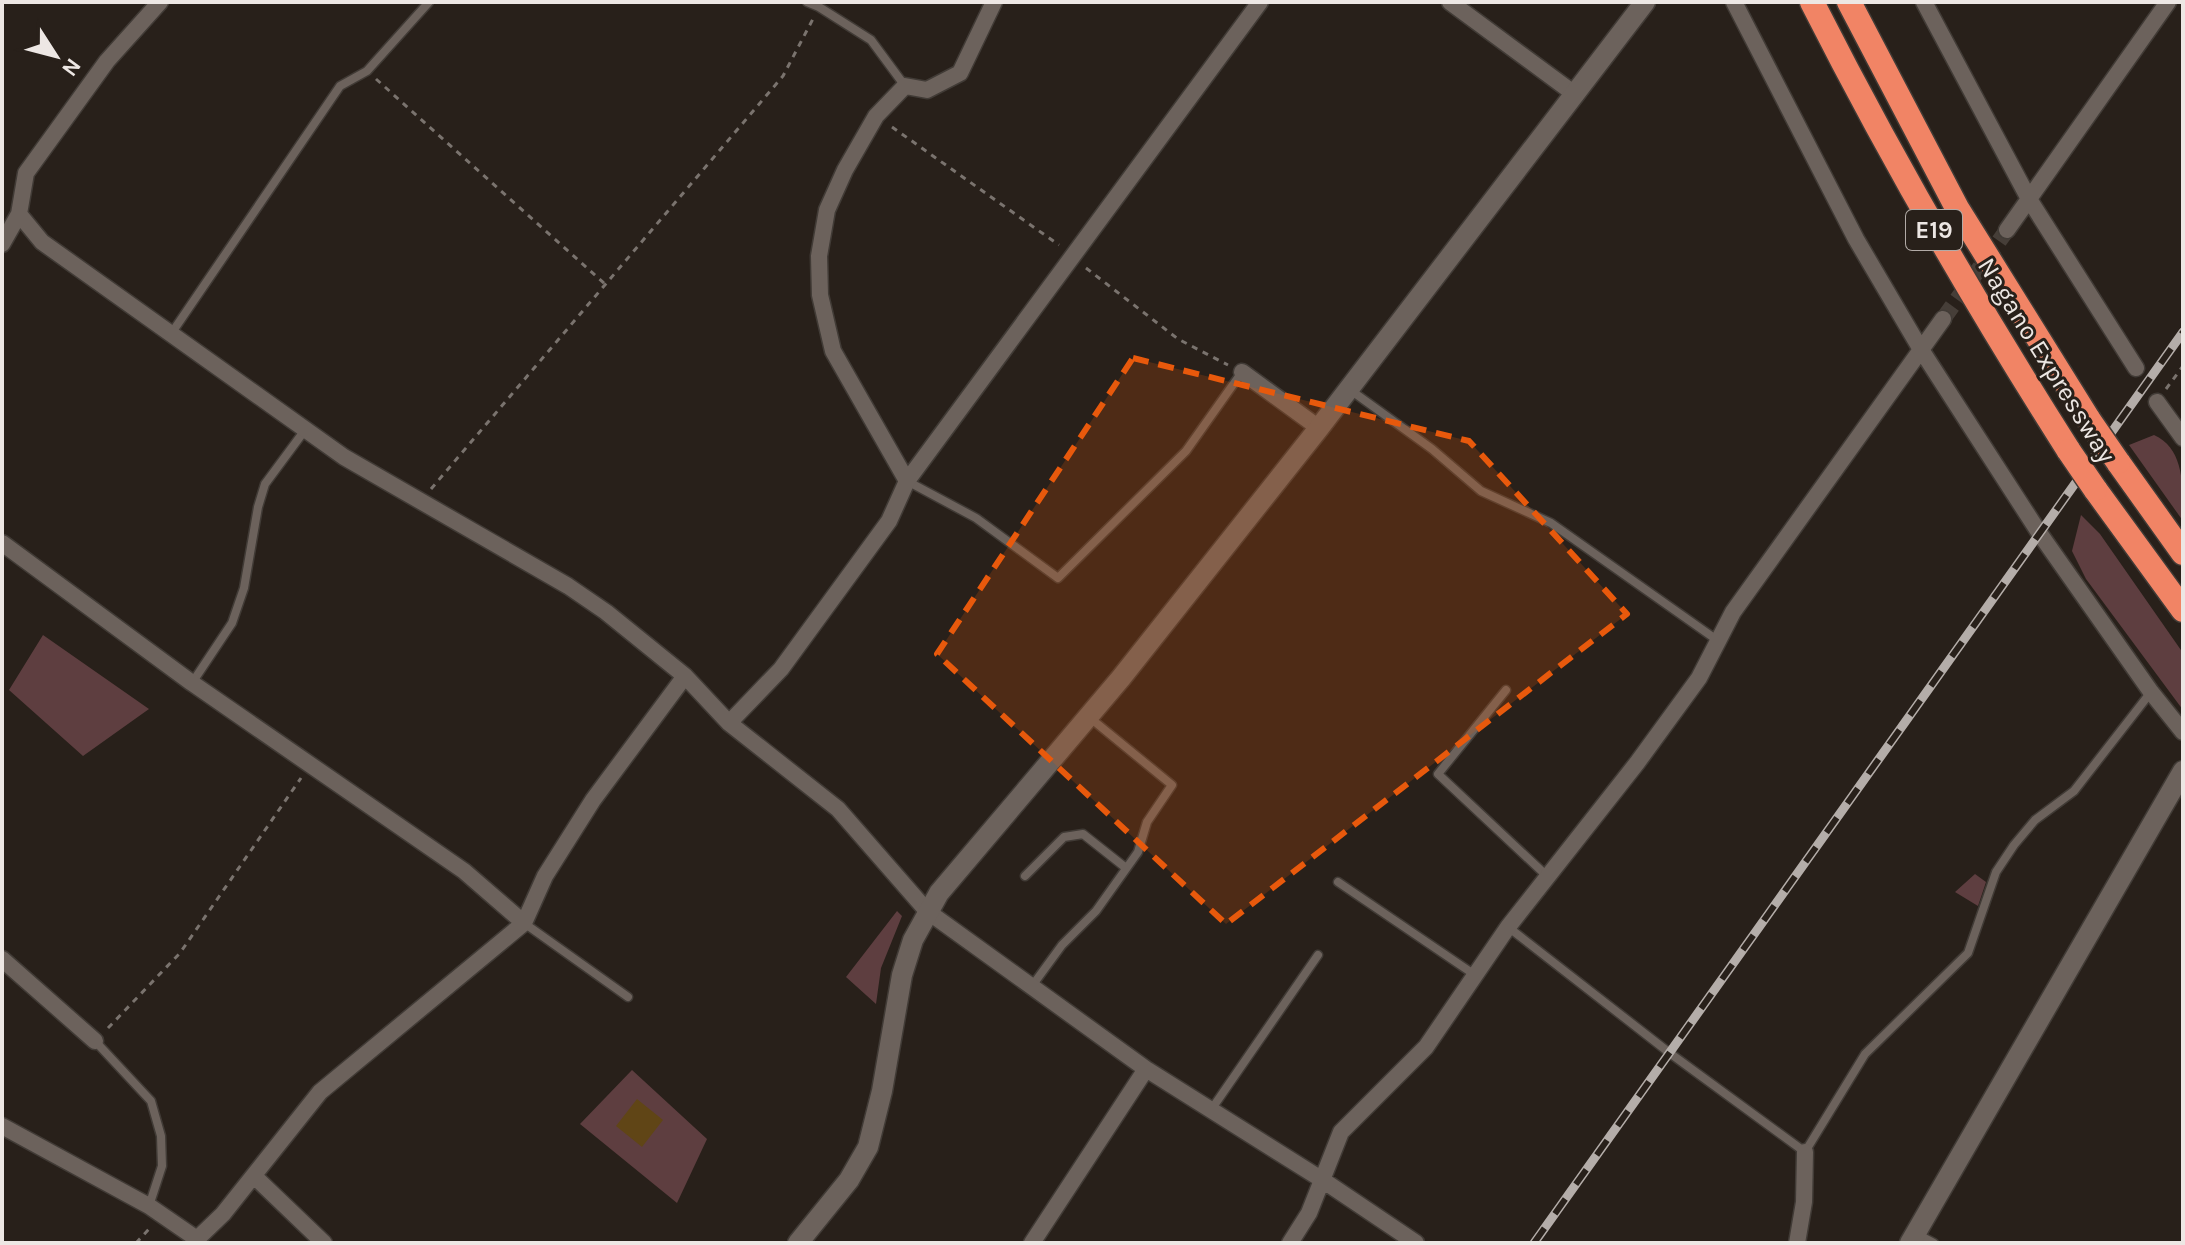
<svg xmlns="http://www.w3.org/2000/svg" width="2185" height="1245" font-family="Karla,sans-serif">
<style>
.green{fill:#5e3e40}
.building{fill:#604516}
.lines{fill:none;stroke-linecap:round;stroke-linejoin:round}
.minor-tunnel{stroke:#463e38;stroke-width:16;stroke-dasharray:16 8;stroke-linecap:butt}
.service-casing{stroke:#413b36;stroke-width:11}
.minor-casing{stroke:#413b36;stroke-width:19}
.tertiary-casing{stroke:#413b36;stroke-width:23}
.motorway-casing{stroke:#413b36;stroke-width:27}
.path{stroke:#7a736e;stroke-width:3;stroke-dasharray:6 6;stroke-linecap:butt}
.service{stroke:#6c625c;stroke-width:8}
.minor{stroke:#6c625c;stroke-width:16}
.tertiary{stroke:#6c625c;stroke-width:20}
.motorway{stroke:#f18465;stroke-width:24}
.rail-casing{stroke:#b4ada9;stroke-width:9}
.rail{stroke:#28201a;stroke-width:6;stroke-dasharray:18;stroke-linecap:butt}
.motorway-bridge-casing{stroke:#413b36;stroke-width:27;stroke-linecap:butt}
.motorway-bridge{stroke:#f18465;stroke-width:24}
.marked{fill:#e8590c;fill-opacity:0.2;stroke:#e8590c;stroke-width:6;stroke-dasharray:16 10;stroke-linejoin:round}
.labels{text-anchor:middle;stroke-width:6;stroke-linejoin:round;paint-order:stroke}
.shield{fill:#28201a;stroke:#b2aba7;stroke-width:2}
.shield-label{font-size:24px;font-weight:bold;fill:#ede7e4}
.street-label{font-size:26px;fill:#ede7e4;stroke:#28201a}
</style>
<rect width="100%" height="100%" fill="#28201a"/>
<path class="green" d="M2154 435C2185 449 2183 487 2183 521L2129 445Z
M2081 515 2100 534 2183 653V710L2086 579 2072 551Z
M43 635 149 709 83 756 9 690Z
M1975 874 1986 882 1978 906 1955 892Z
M897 911 902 916 881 968 876 1004 846 977Z
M632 1070 707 1139 677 1203 580 1124Z"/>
<path class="building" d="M637 1099 663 1120 642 1147 616 1126Z"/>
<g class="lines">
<path class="minor-tunnel" d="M1943 319 2007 230"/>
<g class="service-casing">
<path id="service" d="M807 2 819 7 871 40 905 86
M171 334 340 86 367 71 429 2
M1349 389 1432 449 1481 491 1551 523 1717 640
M907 481 976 518 1058 578 1186 451 1242 372
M192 683 232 623 244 588 258 507 265 484 305 430
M1506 690 1438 774 1548 877
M1025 876 1064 837 1083 834 1126 868
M1338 882 1475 975
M524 923 628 997
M1508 927 1671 1054 1805 1152 1865 1054 1968 953 1996 872 2014 845 2035 820 2074 791 2151 692
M1032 986 1062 945 1096 911 1138 852 1147 822 1172 785 1089 717
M95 1041 151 1101 161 1136 162 1166 149 1206
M1211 1110 1318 955
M1917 1234 1934 1243"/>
</g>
<g class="minor-casing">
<path id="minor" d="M1450 2 1576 95
M1734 2 1856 239 1920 348 2040 534 2151 692 2183 732
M1924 2 2029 199 2136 368
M19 214 42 242 344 457 568 586 606 612 685 676 729 723 838 809 927 911 1146 1069 1321 1179 1416 1243
M2007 230 2168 2
M2 244 19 214 26 173 107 61 160 2
M1242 372 1319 428
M2157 402 2183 438
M907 481 833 351 820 295 819 256 827 210 845 170 876 116 905 86 927 90 960 73 994 2
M2 543 192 683 464 871 524 923
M729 723 781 669 889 521 907 481 1260 2
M2 959 95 1041
M2 1126 149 1206 197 1239
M254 1176 324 1243
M197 1243V1239L223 1214 320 1092 524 923 545 876 593 800 685 676
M1032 1243 1146 1069
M1290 1243 1309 1213 1341 1132 1426 1047 1508 927 1637 763 1699 678 1733 612 1943 319
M1797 1243 1804 1202 1805 1152"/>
</g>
<g class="tertiary-casing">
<path id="tertiary" d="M798 1243 849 1180 868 1147 882 1091 902 975 913 940 939 893 1121 678 1319 428 1645 2
M1910 1243 2183 771"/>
</g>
<g class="motorway-casing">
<path id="motorway" d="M1812 2C1890 156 1976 305 2069 451
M1849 2 1957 208 2089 420
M2118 462 2183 553
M2095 489 2183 610"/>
</g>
<path class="path" d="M376 79 605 284
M892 127 1059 245
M1086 268 1178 339 1228 365
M2166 389 2183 366
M431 489 783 76 814 17
M108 1028 180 953 301 778
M136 1243 150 1228"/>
<use href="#service" class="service"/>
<use href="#minor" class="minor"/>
<use href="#tertiary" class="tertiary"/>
<use href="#motorway" class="motorway"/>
<g class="rail-casing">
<path id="rail" d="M1534 1243 2183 332"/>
</g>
<use href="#rail" class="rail"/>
<g class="motorway-bridge-casing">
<path id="motorway-bridge" d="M2089 420 2118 462
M2069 451 2095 489"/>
</g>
<use href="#motorway-bridge" class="motorway-bridge"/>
</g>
<path class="marked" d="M1133 358 1469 441 1627 614 1226 924 937 654Z"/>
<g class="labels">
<rect class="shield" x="1906" y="210" width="56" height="40" rx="6"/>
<g class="shield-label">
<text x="1934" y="238">E19</text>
</g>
<g class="street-label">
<text transform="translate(2047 360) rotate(58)" y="9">Nagano Expressway</text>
</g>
</g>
<rect width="2185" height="1245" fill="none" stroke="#ede7e4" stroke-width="8"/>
<g transform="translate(56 56) rotate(126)" stroke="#28201a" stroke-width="6" paint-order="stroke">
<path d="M0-6L14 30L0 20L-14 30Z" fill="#ede7e4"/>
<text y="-12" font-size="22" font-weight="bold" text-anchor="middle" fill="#ede7e4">N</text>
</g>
</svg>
